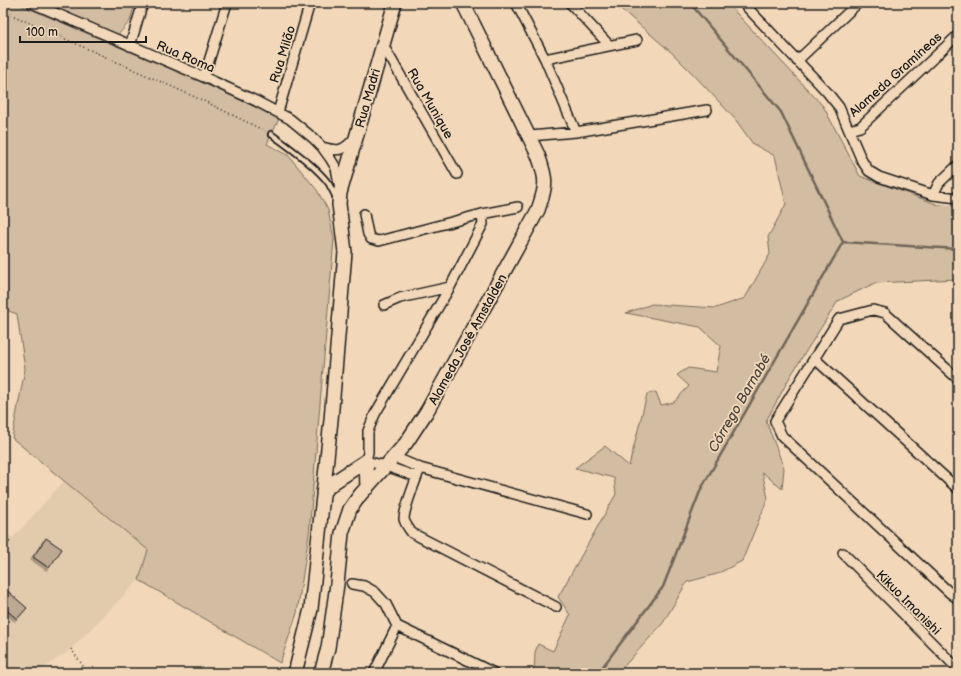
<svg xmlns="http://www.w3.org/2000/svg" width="961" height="676" font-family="'Balsamiq Sans',sans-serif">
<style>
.built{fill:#e2caad}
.green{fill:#d2bca2;stroke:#776c5f}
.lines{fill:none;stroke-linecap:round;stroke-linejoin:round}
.stream{stroke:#6f6559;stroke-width:2.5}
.building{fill:#bda992;stroke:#1c1c1c;filter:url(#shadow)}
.lane-casing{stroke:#1c1c1c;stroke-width:8}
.street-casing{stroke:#1c1c1c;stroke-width:12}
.secondary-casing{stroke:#1c1c1c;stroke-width:16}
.path{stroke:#1c1c1c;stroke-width:1.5;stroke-dasharray:1 3;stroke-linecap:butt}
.lane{stroke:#f2d8b9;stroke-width:4.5}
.street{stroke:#f2d8b9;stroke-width:9}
.secondary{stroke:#f2d8b9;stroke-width:13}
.labels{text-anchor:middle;stroke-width:3.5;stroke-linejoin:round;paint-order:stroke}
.street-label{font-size:13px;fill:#1c1c1c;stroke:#f2d8b9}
.water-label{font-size:14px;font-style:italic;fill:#4c4640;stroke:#f2d8b9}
</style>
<defs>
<filter id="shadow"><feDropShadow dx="-2.5" dy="2.5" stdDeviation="0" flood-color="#0004"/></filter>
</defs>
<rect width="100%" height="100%" fill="#f2d8b9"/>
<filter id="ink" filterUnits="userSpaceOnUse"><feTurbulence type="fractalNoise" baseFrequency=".025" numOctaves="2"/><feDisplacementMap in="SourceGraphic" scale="8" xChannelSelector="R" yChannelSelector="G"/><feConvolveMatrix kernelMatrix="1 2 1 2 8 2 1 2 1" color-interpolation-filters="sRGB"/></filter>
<g filter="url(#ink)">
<path class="built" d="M64 481 148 550 139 580 71 649 37 673H3V532L13 538Z"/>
<path class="green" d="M3 3H16L229 94 279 119 267 144 288 155 317 190 328 210 334 239 309 534 297 613 280 663 139 580 148 550 12 438 25 369 17 314 3 309Z
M42 3H135L130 21 118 35Z
M614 3H727L823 106 860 176 939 205 958 206V279L875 283 838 301 791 375 766 421 784 468 782 489 762 472 768 498 742 561 717 574 687 582 663 623 618 673H534L535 652 538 644 553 651 570 615 558 597 616 494 614 478 575 468 605 446 629 466 647 394 656 392 661 405 674 402 689 386 677 375 688 368 716 372 721 346 700 327 626 313 652 304 716 308 745 298 770 254 768 237 786 204 775 156 753 144 735 119 694 75 671 52Z"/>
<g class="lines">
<path class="stream" d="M690 3 781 112 843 242
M598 673 663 587 701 489 843 242 958 249"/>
</g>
<path class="building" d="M3 536 10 541 4 549 3 548Z
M46 538 62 549 49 568 33 557Z
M3 587 27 608 17 619 3 607Z"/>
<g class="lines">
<g class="lane-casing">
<path id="lane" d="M271 134C288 146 317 167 329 184 331 188 334 193 336 198"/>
</g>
<g class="street-casing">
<path id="street" d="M32 3 204 77 256 101 290 119 313 138 322 147 330 158 336 168 340 189
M516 3 545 59 576 132
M570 3 609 45
M743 3 827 92 839 107 862 161 869 171 879 177 933 195 958 198
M383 45 457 174
M130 46 141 9 144 3
M545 59 637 40
M797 61 858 3
M204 77 227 3
M278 112 310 3
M849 130 860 127 958 35
M530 136 576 132 707 110
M322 147C339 152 343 151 355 138
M933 195 939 183 958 165
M364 214 368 234 371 239 379 241 482 214 518 207
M384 305 400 298 450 287
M814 358 958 489
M958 379 885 313 873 310 839 319 775 421 782 436 950 593 958 599
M394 457 420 468 587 514
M420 468C416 480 404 508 404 519 405 524 409 529 412 533L556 607
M417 477 386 466 366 461 368 452V431L375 414 450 287 483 224 482 214
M843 553 958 669
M352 584 364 586 375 592 386 604 397 626 494 673
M374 673 397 626"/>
</g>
<g class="secondary-casing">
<path id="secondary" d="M323 492 334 482 366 461 367 488
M295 673 311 609 331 420 345 252 339 204 340 193 395 3
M321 673 328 648 337 584 342 533 350 509 360 495 406 443 427 411 538 210C547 184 547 180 538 155L463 3"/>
</g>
<path class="path" d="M3 11 206 102 265 131
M71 649 88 673"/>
<use href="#lane" class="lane"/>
<use href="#street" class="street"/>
<use href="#secondary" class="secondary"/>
</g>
</g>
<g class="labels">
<g class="street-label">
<text transform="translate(282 54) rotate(-73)" y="5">Rua Milão</text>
<text transform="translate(186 56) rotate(23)" y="5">Rua Roma</text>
<text transform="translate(895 74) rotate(-42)" y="5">Alameda Gramíneas</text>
<text transform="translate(367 98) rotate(-74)" y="5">Rua Madri</text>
<text transform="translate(431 103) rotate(60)" y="5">Rua Munique</text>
<text transform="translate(467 339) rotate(-61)" y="5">Alameda José Amstalden</text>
<text transform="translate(909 602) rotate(45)" y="5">Kikuo Imanishi</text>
</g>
<g class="water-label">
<text transform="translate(739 403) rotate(-60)" y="5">Córrego Barnabé</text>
</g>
</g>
<rect width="961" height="676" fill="none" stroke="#f2d8b9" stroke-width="16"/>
<rect x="8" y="8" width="945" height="660" fill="none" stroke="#1c1c1c" stroke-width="1.5" filter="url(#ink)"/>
<path d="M20 36v6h126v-6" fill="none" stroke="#1c1c1c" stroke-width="2"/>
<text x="26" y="36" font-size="12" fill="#1c1c1c" stroke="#f2d8b9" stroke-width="3" paint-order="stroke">100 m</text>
</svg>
